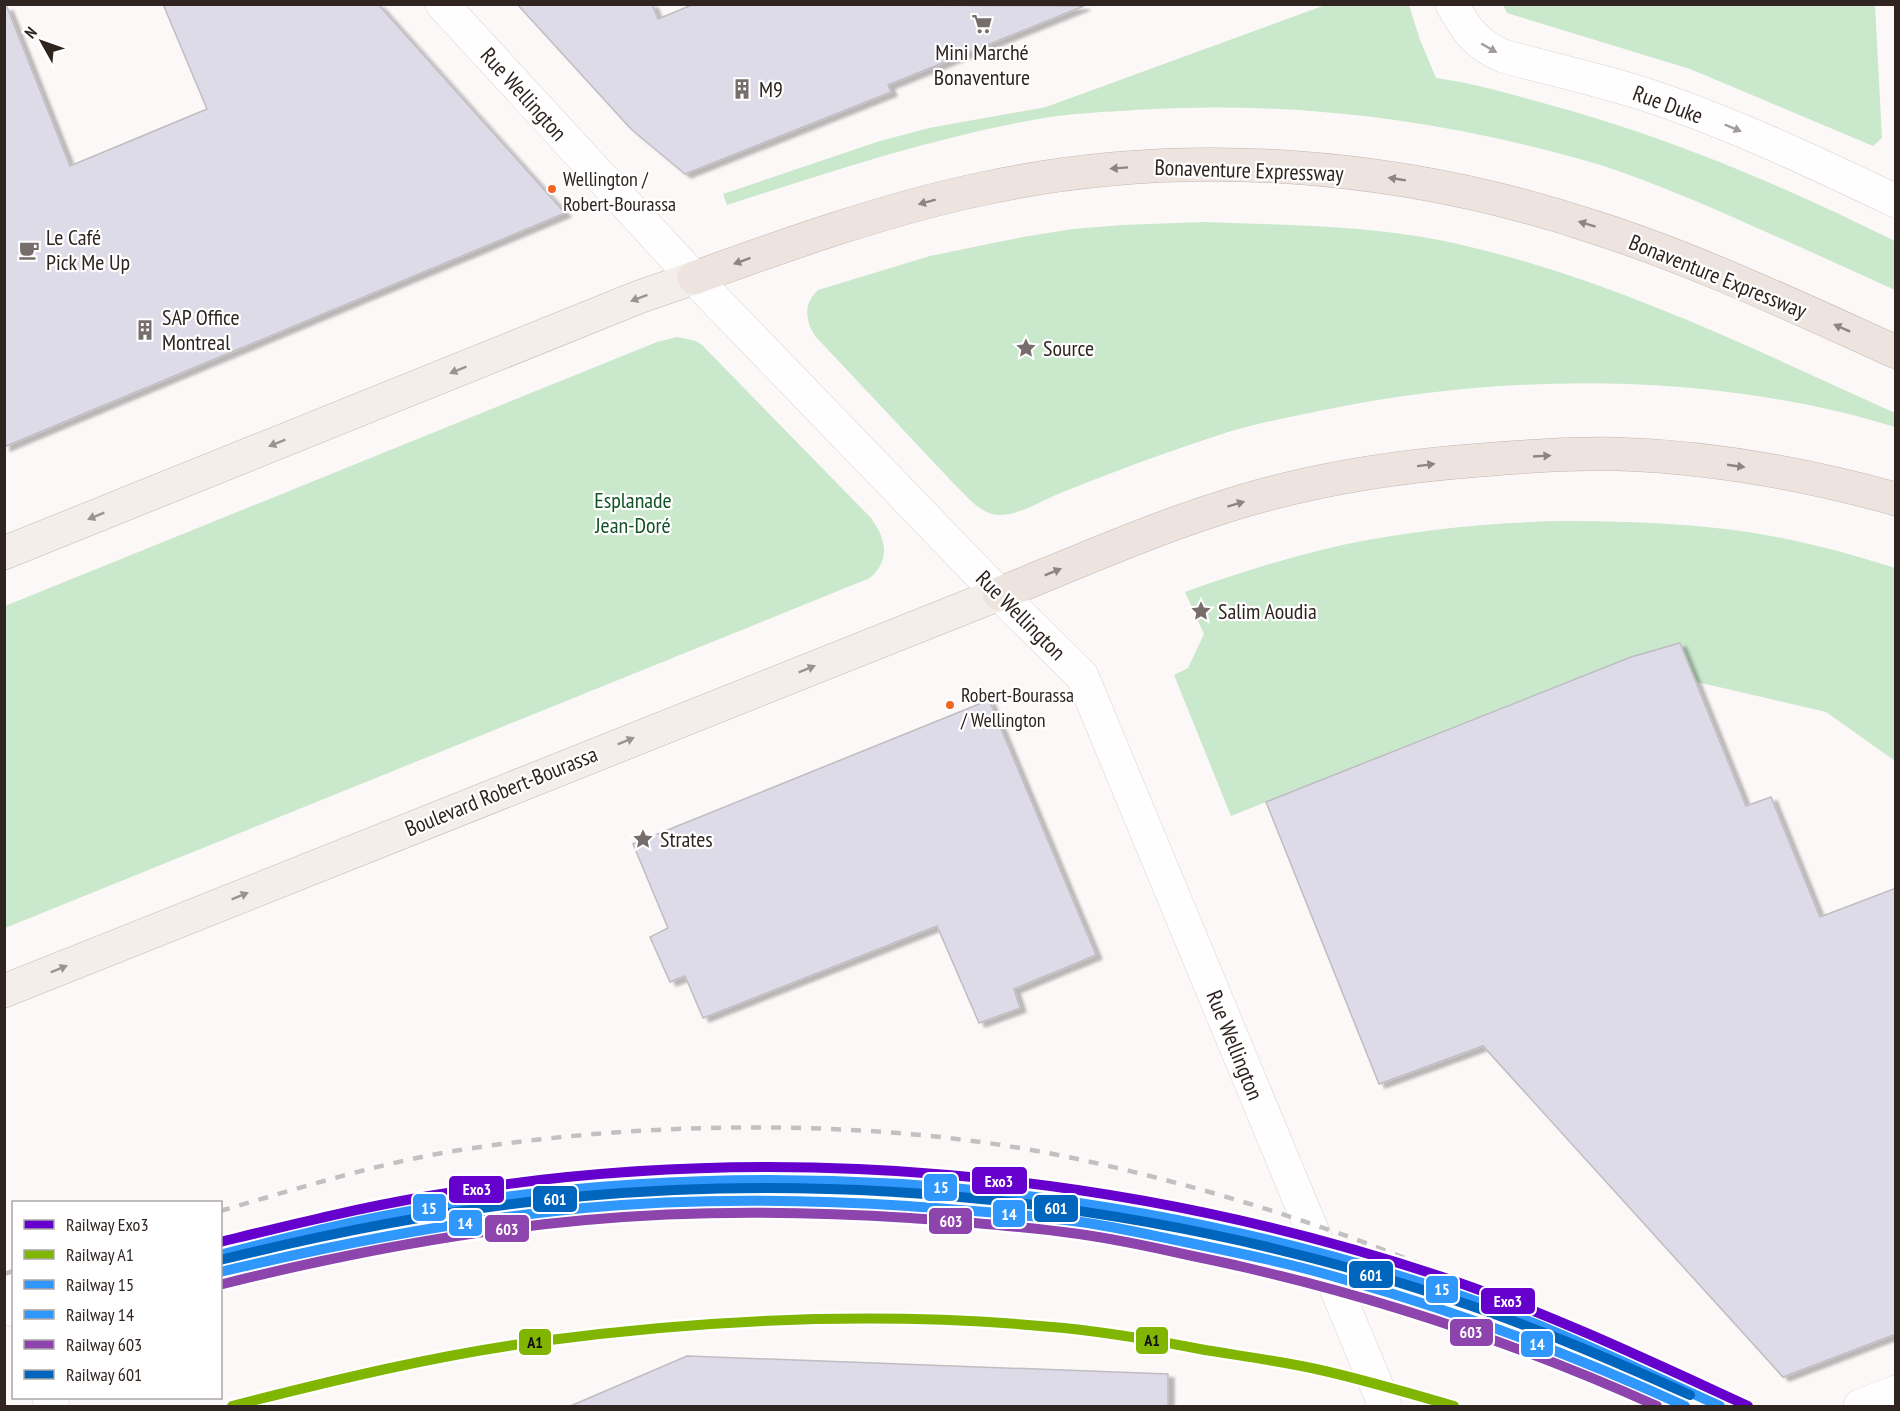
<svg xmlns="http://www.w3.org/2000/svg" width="1900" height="1411" font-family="'PT Sans Narrow',sans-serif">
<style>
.green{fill:#c9e8cc}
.building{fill:#dedbe8;stroke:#bfbdc2;stroke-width:1.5;filter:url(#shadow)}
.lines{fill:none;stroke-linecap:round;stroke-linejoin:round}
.minor-casing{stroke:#dad3d0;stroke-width:34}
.major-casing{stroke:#c2b6b1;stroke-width:34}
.highway-casing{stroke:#c2b6b1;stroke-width:34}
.minor{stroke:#fffefe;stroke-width:33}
.major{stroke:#f4eeeb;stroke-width:33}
.highway{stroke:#eee4df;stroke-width:33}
.rail{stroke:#c2c1c1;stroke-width:4.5;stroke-dasharray:10 10;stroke-linecap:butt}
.rail-1-casing{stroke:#fff;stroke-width:15}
.rail-2-casing{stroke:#fff;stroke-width:15}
.rail-3-casing{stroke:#fff;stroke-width:15}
.rail-4-casing{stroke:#fff;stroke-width:15}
.rail-5-casing{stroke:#fff;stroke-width:15}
.rail-6-casing{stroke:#fff;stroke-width:15}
.rail-1{stroke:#60c;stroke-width:10}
.rail-2{stroke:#80b502;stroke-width:10}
.rail-3{stroke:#3098fc;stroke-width:10}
.rail-4{stroke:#3098fc;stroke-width:10}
.rail-5{stroke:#8e44ad;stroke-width:10}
.rail-6{stroke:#0065bd;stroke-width:10}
.oneway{fill:#a19c9a}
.oneway2{fill:#8e8480}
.oneway3{fill:#9b9390}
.bus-dot{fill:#f26522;stroke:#fff;stroke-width:2}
.labels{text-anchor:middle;stroke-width:4.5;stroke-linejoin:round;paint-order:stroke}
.bus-label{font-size:20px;fill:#2f2420;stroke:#fff;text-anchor:start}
.poi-label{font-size:22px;fill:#2f2420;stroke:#fff;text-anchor:start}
.street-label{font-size:22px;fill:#2f2420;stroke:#fff}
.park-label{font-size:22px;fill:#125225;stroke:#fff}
.line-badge{stroke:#fff;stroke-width:2}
.badge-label{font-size:16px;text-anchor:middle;font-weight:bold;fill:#fff}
.pale-badge-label{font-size:16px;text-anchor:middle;font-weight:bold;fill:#111}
</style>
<defs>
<filter id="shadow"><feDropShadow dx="6" dy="4" stdDeviation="1.5" flood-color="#0004"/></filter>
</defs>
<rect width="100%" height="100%" fill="#fcf8f7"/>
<path class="green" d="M1328 4 1409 5 1420 40 1436 78C1472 83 1507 93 1543 103 1666 136 1782 185 1895 241V290C1834 262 1773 235 1712 208 1671 191 1629 173 1587 161 1440 119 1287 100 1135 110 1105 112 1074 113 1044 118 936 137 832 171 727 205L723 194 880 141 929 128 1046 107Z
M1503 5H1875L1882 138 1873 146 1690 69 1507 13Z
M1205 222C1283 225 1362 225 1439 240 1600 273 1747 346 1895 413V427C1714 372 1514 372 1329 409 1295 416 1261 422 1228 432 1172 450 1117 470 1063 492 1042 500 1021 515 999 515 981 515 967 496 955 485L816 337C805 321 803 304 818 290L930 256 1023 237 1073 229 1123 225Z
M677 337 696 341 702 345 871 518C886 539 891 559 870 578L5 928V606L657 342Z
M1555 521C1609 521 1663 522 1716 528 1777 534 1838 550 1895 568V761L1826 712 1697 682 1680 644 1631 657 1231 816 1174 675 1188 668 1204 634 1185 592C1238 573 1292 556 1347 544 1415 530 1486 523 1555 521Z"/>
<path class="building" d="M163 4H378L565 213 4 447V7H7L70 166 207 109Z
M517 4H652L658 19 694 4 1084 6 888 85 891 92 685 174 631 129Z
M1680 643 1746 806 1771 797 1820 917 1896 888V1334L1783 1377 1483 1046 1379 1084 1266 802 1631 657Z
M989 700 1096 955 1014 989 1020 1008 979 1023 937 926 703 1018 685 976 670 982 650 937 668 928 633 844Z
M687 1356 1168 1374V1407H568Z"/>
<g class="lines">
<g class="minor-casing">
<path id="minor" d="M442 4 694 278 999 594 1082 676 1385 1406
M1452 4C1465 29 1477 45 1503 56 1553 70 1603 80 1653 97 1736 125 1816 163 1896 201
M4 1288 14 1310
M49 1398 53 1406
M1860 1406 1896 1392"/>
</g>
<g class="major-casing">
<path id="major" d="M4 553 639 297 694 278
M4 991 999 594"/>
</g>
<g class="highway-casing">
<path id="highway" d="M694 278C788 244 883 210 981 189 1184 145 1398 162 1594 227 1697 260 1796 307 1896 352
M999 594C1080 561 1161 525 1246 500 1318 479 1394 467 1469 461 1518 457 1568 453 1617 454 1710 457 1806 474 1896 499"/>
</g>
<use href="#minor" class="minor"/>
<use href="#major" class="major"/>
<use href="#highway" class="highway"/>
<path class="rail" d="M220 1211C300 1188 378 1163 460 1150 659 1119 895 1117 1091 1162 1181 1182 1269 1208 1355 1239 1433 1268 1508 1301 1584 1332
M4 1274 14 1271"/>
<g class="rail-1-casing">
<path id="rail-1" d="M220 1242C290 1225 358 1208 429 1196 771 1137 1129 1170 1457 1282 1557 1317 1652 1362 1748 1406"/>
</g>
<g class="rail-2-casing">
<path id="rail-2" d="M232 1406C334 1380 437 1355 542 1341 715 1318 890 1311 1064 1328 1111 1333 1159 1341 1205 1350 1242 1356 1279 1361 1316 1369 1362 1379 1408 1393 1454 1406"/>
</g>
<g class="rail-3-casing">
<path id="rail-3" d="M223 1254C293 1236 363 1218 434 1207 779 1152 1119 1182 1450 1292 1543 1323 1632 1366 1720 1406"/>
</g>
<g class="rail-4-casing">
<path id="rail-4" d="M220 1272C341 1243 461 1220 584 1208 692 1198 800 1199 908 1206 965 1210 1024 1214 1081 1222 1116 1227 1150 1235 1185 1242 1239 1253 1293 1264 1346 1280 1463 1313 1575 1356 1685 1406"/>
</g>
<g class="rail-5-casing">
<path id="rail-5" d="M223 1284C343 1254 463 1231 586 1220 693 1210 802 1211 910 1218 966 1222 1023 1226 1079 1234 1116 1239 1152 1247 1188 1255 1350 1288 1506 1338 1657 1406"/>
</g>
<g class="rail-6-casing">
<path id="rail-6" d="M220 1260C341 1230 462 1207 585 1196 874 1170 1177 1208 1451 1299 1533 1326 1612 1360 1690 1395"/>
</g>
<use href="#rail-1" class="rail-1"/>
<use href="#rail-2" class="rail-2"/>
<use href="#rail-3" class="rail-3"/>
<use href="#rail-4" class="rail-4"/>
<use href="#rail-5" class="rail-5"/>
<use href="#rail-6" class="rail-6"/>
</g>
<defs><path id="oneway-solid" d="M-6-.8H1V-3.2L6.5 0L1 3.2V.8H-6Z" transform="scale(1.5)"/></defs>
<g class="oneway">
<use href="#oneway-solid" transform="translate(1489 48) rotate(30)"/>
<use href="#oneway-solid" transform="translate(1733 128) rotate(23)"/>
</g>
<g class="oneway2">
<use href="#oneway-solid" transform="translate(1119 168) rotate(176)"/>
<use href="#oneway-solid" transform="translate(1397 179) rotate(-171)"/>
<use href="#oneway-solid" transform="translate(927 202) rotate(165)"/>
<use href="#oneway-solid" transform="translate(1587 224) rotate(-163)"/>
<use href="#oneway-solid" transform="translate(742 261) rotate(160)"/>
<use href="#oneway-solid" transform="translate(1842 328) rotate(-156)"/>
<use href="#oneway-solid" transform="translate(1542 456) rotate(-3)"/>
<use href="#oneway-solid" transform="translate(1426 465) rotate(-7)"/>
<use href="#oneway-solid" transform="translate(1736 466) rotate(8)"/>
<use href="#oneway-solid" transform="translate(1236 504) rotate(-17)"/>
<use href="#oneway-solid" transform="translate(1053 572) rotate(-22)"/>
</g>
<g class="oneway3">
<use href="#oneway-solid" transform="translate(639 298) rotate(159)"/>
<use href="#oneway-solid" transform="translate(458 370) rotate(158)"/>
<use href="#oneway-solid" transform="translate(277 443) rotate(158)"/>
<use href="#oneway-solid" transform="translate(96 516) rotate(158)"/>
<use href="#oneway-solid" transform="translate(807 669) rotate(-22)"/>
<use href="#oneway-solid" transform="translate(626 741) rotate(-22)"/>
<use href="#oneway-solid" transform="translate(240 896) rotate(-22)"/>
<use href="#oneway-solid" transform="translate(59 969) rotate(-22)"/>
</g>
<defs>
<g id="supermarket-bare" transform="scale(1.62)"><path d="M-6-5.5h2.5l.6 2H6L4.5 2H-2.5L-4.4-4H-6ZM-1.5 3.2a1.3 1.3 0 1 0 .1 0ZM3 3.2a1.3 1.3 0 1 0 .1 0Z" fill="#776e6b" stroke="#fff" stroke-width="2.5" paint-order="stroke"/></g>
<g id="building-bare" transform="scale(1.62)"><path d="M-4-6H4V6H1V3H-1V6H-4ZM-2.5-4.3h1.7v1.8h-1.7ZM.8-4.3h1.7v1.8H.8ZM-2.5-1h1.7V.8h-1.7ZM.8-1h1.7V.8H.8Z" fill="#776e6b" stroke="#fff" stroke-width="2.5" paint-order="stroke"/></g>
<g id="cafe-bare" transform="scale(1.62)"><path d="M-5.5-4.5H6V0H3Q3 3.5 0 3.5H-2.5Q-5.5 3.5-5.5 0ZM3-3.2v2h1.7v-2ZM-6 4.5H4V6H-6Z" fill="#776e6b" stroke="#fff" stroke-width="2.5" paint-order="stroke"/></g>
<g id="sight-bare" transform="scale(1.62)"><path d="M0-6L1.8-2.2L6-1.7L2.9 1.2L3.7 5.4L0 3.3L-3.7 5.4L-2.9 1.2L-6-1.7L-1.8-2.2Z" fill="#776e6b" stroke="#fff" stroke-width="2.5" paint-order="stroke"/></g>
</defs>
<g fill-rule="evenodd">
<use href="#supermarket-bare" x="982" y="24"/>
<use href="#building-bare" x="742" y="89"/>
<use href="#cafe-bare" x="29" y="250"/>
<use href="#building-bare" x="145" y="330"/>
<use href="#sight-bare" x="1026" y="348"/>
<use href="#sight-bare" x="1201" y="611"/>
<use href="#sight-bare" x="643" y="839"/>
</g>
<g class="bus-dot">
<circle cx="552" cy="189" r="5"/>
<circle cx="950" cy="705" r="5"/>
</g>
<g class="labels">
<g class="bus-label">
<text x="563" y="186">Wellington /<tspan x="563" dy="25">Robert-Bourassa</tspan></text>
<text x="961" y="702">Robert-Bourassa<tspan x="961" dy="25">/ Wellington</tspan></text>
</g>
<g class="poi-label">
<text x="982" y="60" text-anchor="middle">Mini Marché<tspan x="982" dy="25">Bonaventure</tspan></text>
<text x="759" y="97">M9</text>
<text x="46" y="245">Le Café<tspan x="46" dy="25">Pick Me Up</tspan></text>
<text x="162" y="325">SAP Office<tspan x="162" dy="25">Montreal</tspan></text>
<text x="1043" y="356">Source</text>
<text x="1218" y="619">Salim Aoudia</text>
<text x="660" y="847">Strates</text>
</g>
<g class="street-label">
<text transform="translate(524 94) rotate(48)" y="8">Rue Wellington</text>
<text transform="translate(1668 104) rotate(20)" y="8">Rue Duke</text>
<text transform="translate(1249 170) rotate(2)" y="8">Bonaventure Expressway</text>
<text transform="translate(1718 276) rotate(22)" y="8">Bonaventure Expressway</text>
<text transform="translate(1021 615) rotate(45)" y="8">Rue Wellington</text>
<text transform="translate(501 791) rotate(-22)" y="8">Boulevard Robert-Bourassa</text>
<text transform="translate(1235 1045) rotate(68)" y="8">Rue Wellington</text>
</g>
<g class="park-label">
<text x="633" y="508">Esplanade<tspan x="633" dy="25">Jean-Doré</tspan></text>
</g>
</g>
<g class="line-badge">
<rect x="971" y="1166" width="57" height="29" rx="6" fill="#60c"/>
<rect x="923" y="1173" width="35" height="29" rx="6" fill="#3098fc"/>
<rect x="448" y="1175" width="57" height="29" rx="6" fill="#60c"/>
<rect x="532" y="1185" width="46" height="28" rx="6" fill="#0065bd"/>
<rect x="412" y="1193" width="35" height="29" rx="6" fill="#3098fc"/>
<rect x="1033" y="1194" width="46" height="29" rx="6" fill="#0065bd"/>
<rect x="992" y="1199" width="34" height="29" rx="6" fill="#3098fc"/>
<rect x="928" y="1207" width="45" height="28" rx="6" fill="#8e44ad"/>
<rect x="448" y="1209" width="35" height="28" rx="6" fill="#3098fc"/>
<rect x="484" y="1214" width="46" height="29" rx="6" fill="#8e44ad"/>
<rect x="1348" y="1260" width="46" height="29" rx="6" fill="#0065bd"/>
<rect x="1425" y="1275" width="34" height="29" rx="6" fill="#3098fc"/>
<rect x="1480" y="1287" width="56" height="28" rx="6" fill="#60c"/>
<rect x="1449" y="1318" width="45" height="29" rx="6" fill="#8e44ad"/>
<rect x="1135" y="1326" width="34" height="29" rx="6" fill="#80b502"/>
<rect x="518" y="1328" width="34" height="28" rx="6" fill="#80b502"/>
<rect x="1520" y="1330" width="34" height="28" rx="6" fill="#3098fc"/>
</g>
<g class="badge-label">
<text x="999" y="1187">Exo3</text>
<text x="941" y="1193">15</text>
<text x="477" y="1195">Exo3</text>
<text x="555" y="1205">601</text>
<text x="429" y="1214">15</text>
<text x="1056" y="1214">601</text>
<text x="1009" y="1220">14</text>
<text x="951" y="1227">603</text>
<text x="465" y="1229">14</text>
<text x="507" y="1235">603</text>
<text x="1371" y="1281">601</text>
<text x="1442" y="1295">15</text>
<text x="1508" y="1307">Exo3</text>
<text x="1471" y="1338">603</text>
<text x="1537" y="1350">14</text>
</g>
<g class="pale-badge-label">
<text x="1152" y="1346">A1</text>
<text x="535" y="1348">A1</text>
</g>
<rect width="1900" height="1411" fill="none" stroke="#2f2420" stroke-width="12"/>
<rect x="12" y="1201" width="210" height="198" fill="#ffffff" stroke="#aca7a6" stroke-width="1.5"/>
<rect x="24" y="1220" width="30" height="9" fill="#6600cc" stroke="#aca7a6" stroke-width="1.5"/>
<text x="66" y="1231" font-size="18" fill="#2f2420">Railway Exo3</text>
<rect x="24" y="1250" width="30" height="9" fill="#80b502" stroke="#aca7a6" stroke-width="1.5"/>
<text x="66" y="1261" font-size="18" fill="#2f2420">Railway A1</text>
<rect x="24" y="1280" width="30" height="9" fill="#3098fc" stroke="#aca7a6" stroke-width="1.5"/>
<text x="66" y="1291" font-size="18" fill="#2f2420">Railway 15</text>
<rect x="24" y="1310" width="30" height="9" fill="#3098fc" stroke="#aca7a6" stroke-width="1.5"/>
<text x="66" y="1321" font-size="18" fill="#2f2420">Railway 14</text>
<rect x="24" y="1340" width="30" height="9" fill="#8e44ad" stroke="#aca7a6" stroke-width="1.5"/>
<text x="66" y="1351" font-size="18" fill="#2f2420">Railway 603</text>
<rect x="24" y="1370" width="30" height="9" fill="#0065bd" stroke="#aca7a6" stroke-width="1.5"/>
<text x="66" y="1381" font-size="18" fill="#2f2420">Railway 601</text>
<g transform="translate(42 42) rotate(310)" stroke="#ffffff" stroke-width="4.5" paint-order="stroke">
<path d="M0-4.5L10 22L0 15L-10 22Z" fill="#2f2420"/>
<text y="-9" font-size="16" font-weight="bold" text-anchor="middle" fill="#2f2420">N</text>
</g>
</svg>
